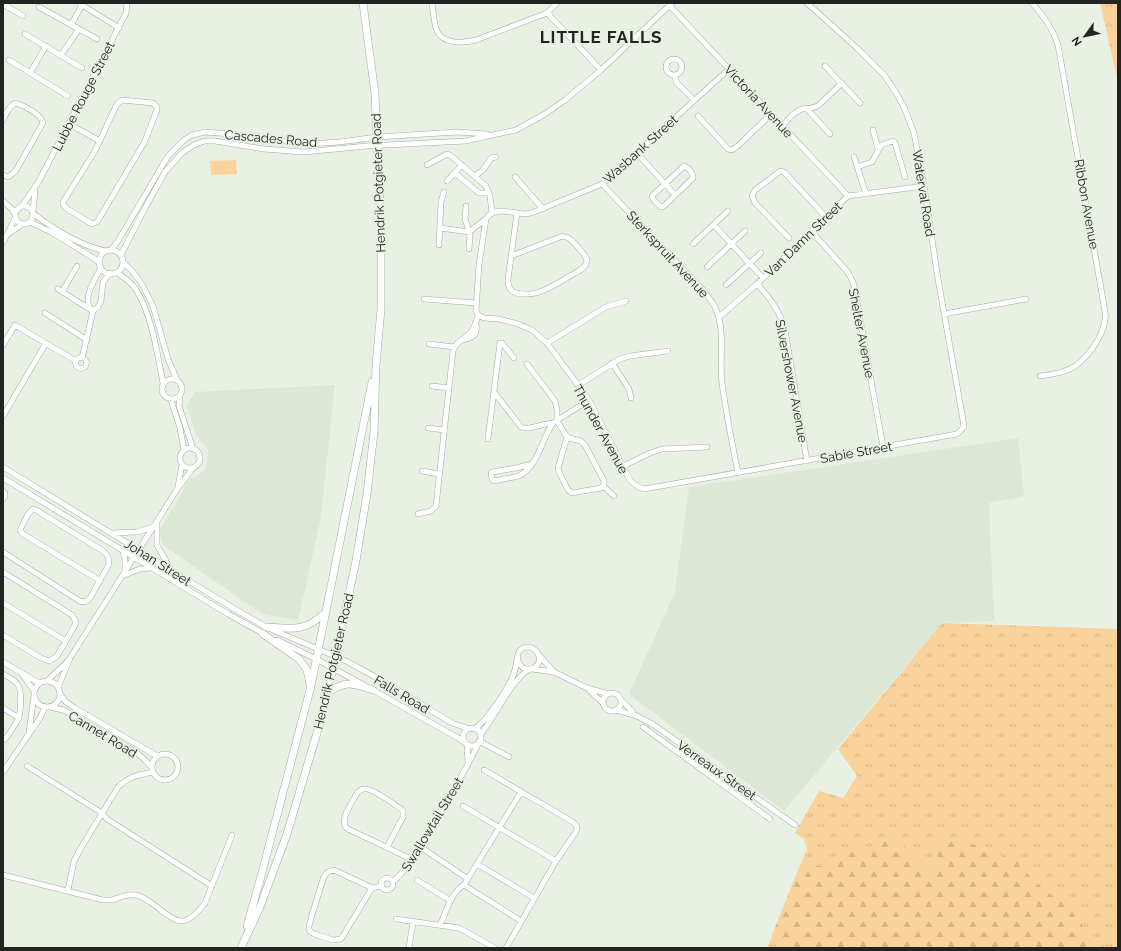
<svg xmlns="http://www.w3.org/2000/svg" width="1121" height="951" font-family="Raleway,sans-serif">
<style>
.built{fill:#dce8d5}
.grass{fill:url(#grass-tufts)}
.forest{fill:url(#forest-firs)}
.pitch{fill:#f9d39b}
.lines{fill:none;stroke-linecap:round;stroke-linejoin:round}
.minor-casing{stroke:#a3ab9f;stroke-width:6}
.secondary-casing{stroke:#a3ab9f;stroke-width:8}
.minor{stroke:#fff;stroke-width:5}
.secondary{stroke:#fff;stroke-width:7}
.labels{text-anchor:middle;stroke-width:3.5;stroke-linejoin:round;paint-order:stroke}
.street-label{font-size:13px;fill:#212420;stroke:#e9f1e4}
.district-label{font-size:17px;font-weight:bold;letter-spacing:1px;fill:#212420;stroke:#e9f1e4}
</style>
<defs>
<pattern id="grass-tufts" width="24" height="20" patternUnits="userSpaceOnUse"><rect width="24" height="20" fill="#f9d39b"/><path d="M3 7l-1-3M5 7V3M7 7l1-3M15 17l-1-3M17 17v-4M19 17l1-3" fill="none" stroke="#d5b585"/></pattern>
<pattern id="forest-firs" width="22" height="20" patternUnits="userSpaceOnUse"><rect width="22" height="20" fill="#f9d39b"/><path d="M5 1l3.5 6h-7zM16 11l3.5 6h-7z" fill="#d5b585"/></pattern>
</defs>
<rect width="100%" height="100%" fill="#e9f1e4"/>
<path class="built" d="M335 385 320 523 298 620 262 614 163 545 159 530 182 493 187 481 206 470 208 450 196 435 187 405 195 392Z
M1018 438 1024 496 989 503 994 621 942 623 784 811 629 694 675 592 689 487Z"/>
<path class="grass" d="M1100 3H1118V82Z
M942 623 1118 629V948H767L807 849 804 839 795 833 819 791 843 798 857 776 838 749Z"/>
<path class="forest" d="M962 839 992 853 1015 859 1035 882 1054 897 1073 901 1087 938 1107 948H930L928 946 906 948H786L772 935 800 865 822 866 840 853 865 851 880 840 905 846 930 873 938 862V840Z"/>
<path class="pitch" d="M236 160 237 174 211 175 210 161Z"/>
<g class="lines">
<g class="minor-casing">
<path id="minor" d="M79 3 119 28
M432 3C433 11 434 24 437 31 444 45 464 43 476 40L547 13 557 3
M1032 3C1044 16 1053 29 1058 45L1105 311C1105 314 1106 317 1105 320 1103 337 1085 362 1070 369 1060 373 1050 375 1040 376
M3 4 23 16
M669 5 848 196
M39 7 97 39
M547 13 601 70
M71 25 82 5
M25 34 82 68
M61 55 79 29
M666 67a8 8 0 1 1 16 0a8 8 0 1 1-16 0Z
M9 60 68 96
M825 66 860 103
M729 69 602 184 534 212 526 214 501 211 495 212 489 215 486 219 479 264 476 310 478 315 484 318 499 319 518 324 532 330 547 343 589 400 630 480C634 485 637 487 644 489L957 434 964 427 963 420 938 279 924 186 914 133 904 107 895 91 884 75 857 48 807 3
M30 73 46 46
M674 75 677 83 694 100
M122 100 153 103 157 107V110L144 143 97 222 92 224 66 208 63 204V202L95 151 117 104Z
M807 109 830 134
M698 116 728 149 732 150 739 145 771 114
M3 120C6 114 9 105 16 103 25 106 41 114 43 123L15 172 8 177 3 175
M69 124 100 141
M782 126C788 120 794 111 802 109 808 108 813 109 819 105L842 83
M873 130 878 149
M637 153 675 195
M854 157 866 194
M427 165 447 154 450 155 486 186 490 196 492 213
M684 166C688 167 694 174 693 178L664 206 662 207C658 206 653 200 652 196Z
M857 167 872 162 881 145 893 141 895 143 905 177
M455 173 479 193H489
M475 176 483 170 491 158 496 157
M515 177 543 209
M447 181 462 165
M602 184 703 290C707 296 712 301 715 307 726 331 719 357 722 383 726 413 732 443 738 473
M3 201 12 209 15 215
M15 215a9 9 0 1 1 18 0a9 9 0 1 1-18 0Z
M22 206 39 181 126 13 127 3
M466 206 465 219 470 234 469 249
M33 211 35 191
M34 214C55 230 80 246 106 251
M30 222 51 232 95 259 100 263
M714 225 763 278
M440 228 469 232 486 219
M812 232 846 270 850 276 854 285 883 447
M8 234 20 226 21 223
M789 238 755 203 752 196 755 190 779 172 781 171 784 172 826 217
M3 242 7 235 16 216
M693 244 728 211
M439 245 441 202 444 192
M111 250 118 241 168 156 184 140 192 135 205 132 231 134 307 144 340 142 377 137 457 132 487 134
M99 262a12 12 0 1 1 24 0a12 12 0 1 1-24 0Z
M121 255 145 208 165 172 182 153 194 145 204 141H215L264 149 304 152 367 146 465 141 516 130 545 114 565 100 601 70 672 3
M511 256 560 237C563 236 563 236 566 237 571 238 587 256 587 261 586 266 583 268 579 271 567 277 549 290 536 293 533 294 530 294 527 294 515 294 508 293 508 279L517 213
M123 262 133 272 142 284 153 306 168 359 177 380
M707 267 745 231
M116 272C123 277 130 281 135 288 152 314 157 353 163 383
M757 284C771 299 779 310 785 330L807 461
M726 285 761 253
M58 289 91 310
M62 292 77 266
M424 299 476 303
M93 311C91 309 90 308 89 306 84 295 96 277 101 268
M45 313 87 340
M944 314 1026 299
M719 317 757 284 848 196 924 186
M462 340C472 338 478 336 476 324
M547 343 606 307 626 301
M429 344 454 347
M3 345 15 325 76 361
M75.5 363a5.5 5.5 0 1 1 11 0a5.5 5.5 0 1 1-11 0Z
M82 358 93 311 98 307 101 301 103 282 110 273
M612 363 629 389 631 398
M527 364 555 401 557 410V421L565 434 569 438 581 441 585 445 604 481V484L601 488 572 493 568 490 559 472 558 468 567 437
M162 389a10 10 0 1 1 20 0a10 10 0 1 1-20 0Z
M578 385 620 359 630 356 668 351
M432 386 449 388
M494 392 521 427C529 431 543 423 553 423
M180 397 179 406 193 449
M171 400 180 428 184 450
M3 416 46 343
M428 428 444 430
M488 439 500 343H502L514 358
M180 458a10 10 0 1 1 20 0a10 10 0 1 1-20 0Z
M532 464 516 468 492 472 491 473 492 479 494 481 519 476C539 465 541 440 553 423L589 400
M623 466 650 453 662 449 707 447
M3 467 233 608 266 627 346 661 381 680 452 723 470 729
M422 471 439 474
M3 478 228 614 266 635
M603 486 614 496
M178 487 182 464
M3 491C6 493 5 496 3 499
M418 514 431 511 436 506 453 351C455 342 464 340 470 333 475 328 476 322 478 315
M157 522V545L170 568
M112 533 137 532 153 527
M123 551 125 560V571
M3 552 78 600 82 602 87 601 90 598 108 566C110 559 108 555 103 551L36 510 33 509 28 514 20 530 23 534 99 580
M3 572 72 615 75 620 76 623 59 653 56 657 49 661 41 658 3 635
M122 576 140 569 150 568
M3 603 66 641
M277 640 316 659 364 685
M539 655 554 672
M3 662 39 683
M532 669 554 672 587 688 609 694
M3 674C8 677 15 680 18 685 22 690 21 714 18 719 15 726 10 732 6 738L3 740
M22 674 34 691
M34 694a13 13 0 1 1 26 0a13 13 0 1 1-26 0Z
M47 681 68 661
M58 688 70 658 178 488 193 468
M371 689 458 738 465 743
M590 691 604 704
M603 702a9 9 0 1 1 18 0a9 9 0 1 1-18 0Z
M60 694 65 701 75 708 157 756
M621 700 633 712
M50 707 63 710 69 713 136 752 145 760 152 768
M3 708 19 718
M616 710 637 716 654 725 795 825
M643 727 770 819
M463 737a9 9 0 1 1 18 0a9 9 0 1 1-18 0Z
M474 729C487 721 505 693 512 678 515 672 516 665 517 659
M29 732 34 696
M480 735C494 718 503 696 518 679 521 676 524 673 527 671 531 668 537 668 539 662 541 655 535 647 527 647 513 649 515 668 529 670
M479 741 509 757
M467 745 468 762
M152 767a13 13 0 1 1 26 0a13 13 0 1 1-26 0Z
M27 766 102 813 107 819 212 886
M484 770 573 822C577 826 578 827 576 832L556 861 506 948
M3 772 40 718 45 707
M463 806 556 861
M419 846 468 879
M387 847 403 817V811L401 809C394 804 371 787 364 789 361 789 360 791 358 792 353 801 337 822 348 829L411 859
M477 864 534 898
M3 875 103 900C106 900 109 900 112 900 120 898 127 893 136 895 141 896 145 899 150 902 175 919 181 934 205 903L232 835
M381 884a6 6 0 1 1 12 0a6 6 0 1 1-12 0Z
M417 880 451 901
M393 881C406 873 419 846 428 832 445 803 464 775 478 744
M464 885 521 921
M372 888 341 939 333 940 314 934 311 932 309 929V926L312 915 324 876 328 872 334 870 372 888 382 886
M68 890 74 861 81 848 118 787C130 776 138 775 153 772
M396 919 459 928 495 948
M440 925C445 914 453 889 464 885L521 792
M409 948 413 922"/>
</g>
<g class="secondary-casing">
<path id="secondary" d="M266 627C293 629 304 632 325 613
M263 634 299 659 307 670 310 684
M327 693C347 680 351 683 373 690
M247 926 260 880 311 686 372 382
M241 948 260 907 287 834 319 726 333 669 356 561 367 494 374 432 376 365 381 309V226L375 94 363 3"/>
</g>
<use href="#minor" class="minor"/>
<use href="#secondary" class="secondary"/>
</g>
<g class="labels">
<g class="street-label">
<text transform="translate(83 96) rotate(-63)" y="5">Lubbe Rouge Street</text>
<text transform="translate(759 101) rotate(47)" y="5">Victoria Avenue</text>
<text transform="translate(271 138) rotate(5)" y="5">Cascades Road</text>
<text transform="translate(640 149) rotate(-42)" y="5">Wasbank Street</text>
<text transform="translate(378 183) rotate(-92)" y="5">Hendrik Potgieter Road</text>
<text transform="translate(924 193) rotate(81)" y="5">Waterval Road</text>
<text transform="translate(1087 204) rotate(80)" y="5">Ribbon Avenue</text>
<text transform="translate(803 239) rotate(-44)" y="5">Van Damn Street</text>
<text transform="translate(668 254) rotate(47)" y="5">Sterkspruit Avenue</text>
<text transform="translate(862 333) rotate(79)" y="5">Shelter Avenue</text>
<text transform="translate(792 381) rotate(79)" y="5">Silvershower Avenue</text>
<text transform="translate(601 429) rotate(61)" y="5">Thunder Avenue</text>
<text transform="translate(856 452) rotate(-10)" y="5">Sabie Street</text>
<text transform="translate(158 562) rotate(32)" y="5">Johan Street</text>
<text transform="translate(333 661) rotate(-77)" y="5">Hendrik Potgieter Road</text>
<text transform="translate(402 694) rotate(31)" y="5">Falls Road</text>
<text transform="translate(103 734) rotate(31)" y="5">Cannet Road</text>
<text transform="translate(717 770) rotate(35)" y="5">Verreaux Street</text>
<text transform="translate(432 824) rotate(-59)" y="5">Swallowtail Street</text>
</g>
<g class="district-label">
<text x="601" y="43">LITTLE FALLS</text>
</g>
</g>
<rect width="1121" height="951" fill="none" stroke="#212420" stroke-width="8"/>
<g transform="translate(1085 36) rotate(237)" stroke="#e9f1e4" stroke-width="3" paint-order="stroke">
<path d="M0-3L7 15L0 10L-7 15Z" fill="#212420"/>
<text y="-6" font-size="11" font-weight="bold" text-anchor="middle" fill="#212420">N</text>
</g>
</svg>
